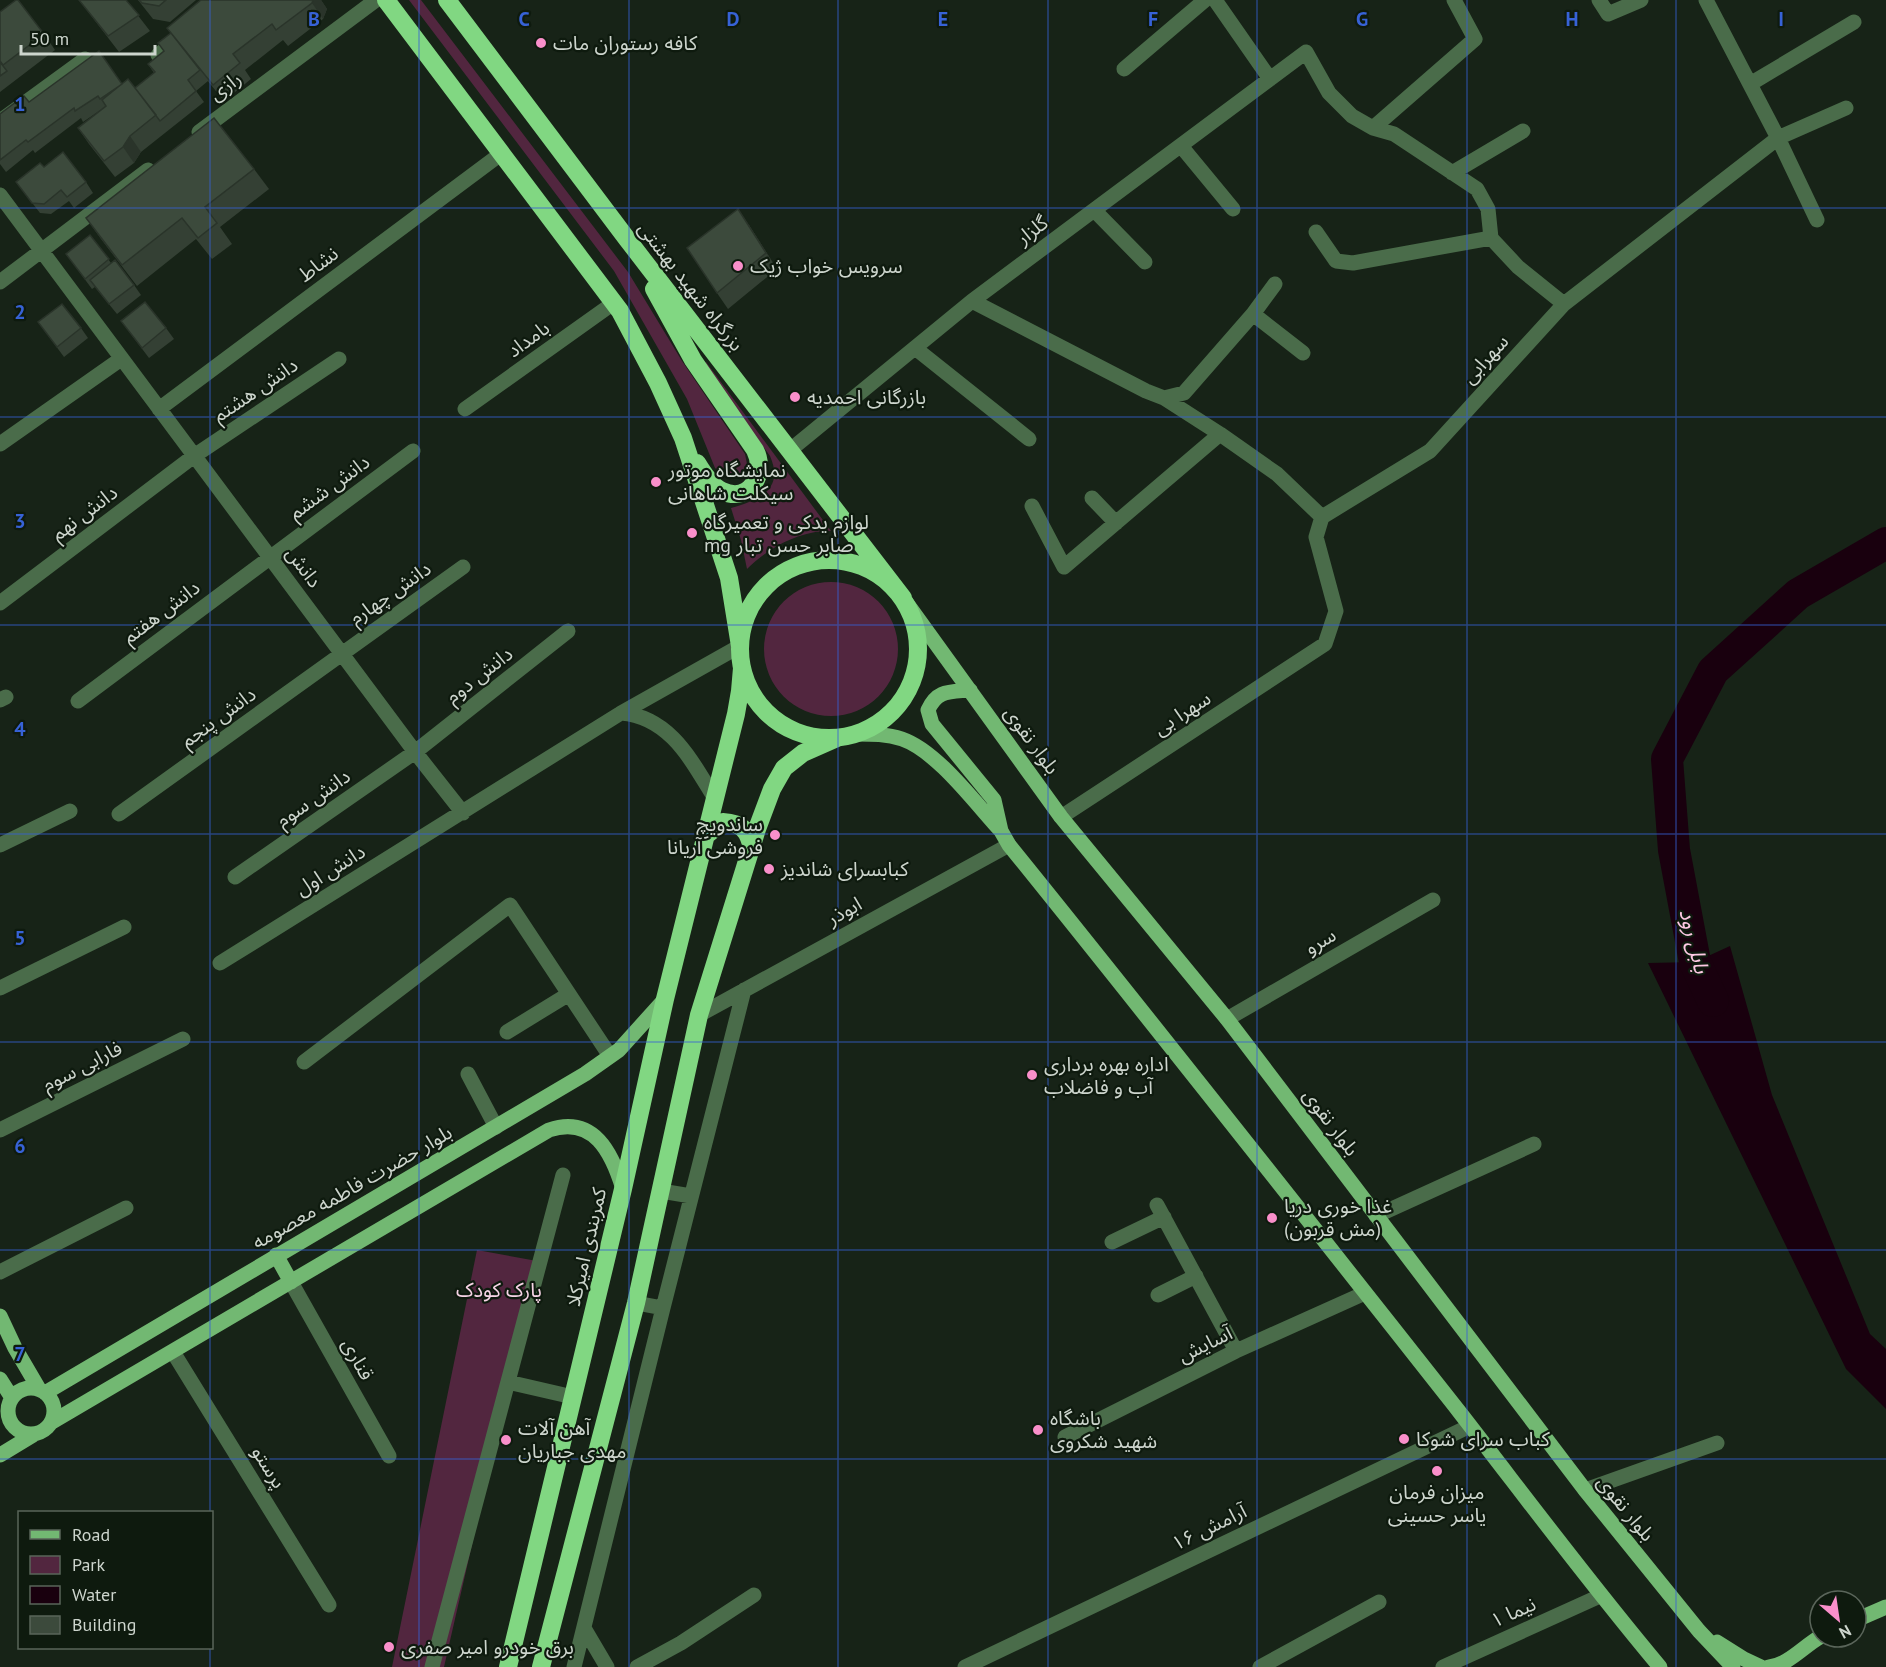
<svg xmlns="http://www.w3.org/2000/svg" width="1886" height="1667" font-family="'PT Sans','Noto Sans Arabic',sans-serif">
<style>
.green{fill:#52263f}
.water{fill:#19000e}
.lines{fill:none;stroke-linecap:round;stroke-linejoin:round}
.river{stroke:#19000e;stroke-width:32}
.minor{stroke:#4a6c4a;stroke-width:15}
.major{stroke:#72b872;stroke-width:15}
.highway{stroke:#81d782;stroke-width:18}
.wall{fill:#344034}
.shaded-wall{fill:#2a342a}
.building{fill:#3c4a3c;stroke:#2a342a;stroke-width:1.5}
.grid{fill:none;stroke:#3762d6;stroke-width:1.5;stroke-opacity:0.55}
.poi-dot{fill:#f98fca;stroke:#0e1a0e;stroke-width:2}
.labels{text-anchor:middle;stroke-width:4.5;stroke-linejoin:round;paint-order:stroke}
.poi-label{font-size:20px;fill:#cdd5cd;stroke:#0e1a0e;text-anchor:start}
.street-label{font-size:20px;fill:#cdd5cd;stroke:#0e1a0e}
.park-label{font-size:20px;fill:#f7d4e6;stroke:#0e1a0e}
.water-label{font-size:21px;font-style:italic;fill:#fec9e4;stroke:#0e1a0e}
.grid-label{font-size:20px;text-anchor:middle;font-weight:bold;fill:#3762d6;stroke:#0e1a0e;stroke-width:4.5;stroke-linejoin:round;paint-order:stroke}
</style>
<rect width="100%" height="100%" fill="#172317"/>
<path class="green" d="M409 0H421L628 272 682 361 745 454 747 464 741 473 732 476H725L715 468 687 399 614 271Z
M706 362 831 531C800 530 768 548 747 569L741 540 731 508C758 500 785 490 770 456L704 364Z
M764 649a67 67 0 1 1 134 0a67 67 0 1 1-134 0Z
M477 1250 537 1261 444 1667H392Z"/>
<path class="water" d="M1730 946 1772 1095 1870 1334 1886 1349V1409L1846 1369 1648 963 1695 962Z"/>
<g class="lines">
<path class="river" d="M1713 1001 1695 962 1674 850 1667 759 1713 671 1798 594 1886 543"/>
<path class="minor" d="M1215 0 1270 79
M1599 0 1608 14 1641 0
M1706 0 1778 138 1817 220
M158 55 179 38
M1124 69 1205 0
M1750 84 1854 22
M0 121 85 59
M1373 128 1475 39 1454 0
M199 132 376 0
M1181 146 1233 209
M1452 173 1523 131
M0 195 415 752 463 813
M1094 210 1145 262
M1316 232 1336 261 1353 263 1491 238
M0 282 148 170
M972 301 1146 391 1164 398 1220 434 1277 474 1322 517
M1253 314 1303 353
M915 348 1029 439
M1164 398 1184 393 1253 314 1275 284
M159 409 502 153
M465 409 615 302
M0 444 121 359
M789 451 972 301 1306 52 1329 93 1352 116 1373 128 1394 134 1477 189 1488 209 1491 238 1518 267 1564 304
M1092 498 1116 523
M1032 506 1064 567 1220 434
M0 603 194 456 339 359
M0 700 6 697
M78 701 413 451
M714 797C691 760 670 717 621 713L740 646
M119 814 463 567
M1061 817 1325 644 1336 611 1316 537 1322 517 1430 451 1564 304 1778 138 1846 108
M0 845 70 811
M235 877 415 752 568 631
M220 963 621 713
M0 988 124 927
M699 1015 1009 845
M1227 1019 1433 900
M507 1032 569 994
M304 1062 510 905 610 1056
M468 1074 496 1127
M0 1130 183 1039
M661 1191 691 1196
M1157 1205 1236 1351
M1376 1216 1534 1144
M1112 1242 1164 1217
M0 1272 126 1208
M291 1282 389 1456
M1158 1295 1196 1276
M636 1303 663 1308
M173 1352 329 1605
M508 1382 573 1397
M1065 1437 1236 1351 1365 1293
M1585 1490 1717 1443
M584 1628 607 1667
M432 1667 563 1175
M574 1667 663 1308 744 990
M637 1667 681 1643 754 1595
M965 1667 1470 1426
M1260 1667 1379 1602
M1443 1667 1600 1596"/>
<path class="major" d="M903 598 1061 817 1227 1019 1585 1490 1699 1631 1733 1667
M970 690C949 692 937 690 928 710L932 724 994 800 1001 831
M856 734C872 734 887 734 902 739 937 751 975 803 1001 831L1009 845C1161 1033 1311 1224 1461 1414 1527 1499 1591 1585 1660 1667
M276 1255 291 1282
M0 1316 15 1348 39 1389
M0 1379 12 1398
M8 1411a23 23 0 1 1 46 0a23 23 0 1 1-46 0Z
M45 1393 585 1074 619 1050 665 999
M52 1422 549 1130C594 1115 612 1153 623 1189
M0 1455 33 1435
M1856 1620 1886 1607
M1717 1642 1744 1659 1761 1667
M1769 1667C1788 1665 1804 1646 1820 1637"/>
<path class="highway" d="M386 0 620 311 658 383 683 438 729 578 740 646
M447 0 627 239 903 598
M654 289 693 360 755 450C767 473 750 504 722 491 711 486 703 473 697 463
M740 649a89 89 0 1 1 178 0a89 89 0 1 1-178 0Z
M704 837 723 822C742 823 748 830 752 848
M508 1667 623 1189 665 999 736 714 740 691 742 668
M541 1667 636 1303 699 1015 757 829 772 789 784 768 803 753 837 738"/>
</g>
<path class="wall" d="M79 0H126L150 31 119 52Z
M138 0H196L170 22 153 19Z
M201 0H321L327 9 323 19 288 46 283 40 245 70 251 79 224 101 207 80 208 81 196 91 204 102 141 152 134 163 115 177 89 144 78 128 105 107 83 122 81 118 35 153 33 150 6 172 0 164V114L29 102 122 84 135 88 154 73 148 64 164 51 158 43 171 33Z
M0 12 44 34 55 50 0 92Z
M44 167 86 182 93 193 74 208 69 201 51 214 40 213 16 182Z
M254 169 269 189 220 227 232 244 212 259 196 239 137 286 101 239 86 218Z
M749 225 777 269 728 309 717 293Z
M90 235 111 263 134 285 141 295 117 314 95 287 92 289 66 254Z
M121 321 166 328 174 339 149 358Z
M38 322 81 328 88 338 64 357Z"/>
<path class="shaded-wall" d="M313 0H321L327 9 323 19 312 3Z
M130 136 141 152 134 163 123 147Z
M738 209 749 225 777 269 766 253Z"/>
<path class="building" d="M16 0H18L44 34 3 65 0 61V12Z
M79 0H126L139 15 108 36Z
M139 0H166L159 6 142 3Z
M201 0H313L312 3 276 30 272 24 233 54 240 63 213 85 167 28Z
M171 33 200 70 188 80 196 91 160 121 135 88 155 72 148 64 164 51 158 43Z
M99 51 122 84 100 99 98 96 75 111 74 108 28 142 26 140 0 160V114L24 96 29 102Z
M0 62 7 71 0 76Z
M128 79 156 115 130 136 123 147 104 161 78 128 106 106 102 100Z
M214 118 254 169 205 207 217 223 198 238 182 218 122 265 86 218Z
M63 152 86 182 67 197 61 190 44 204 32 203 16 182 40 163 44 167Z
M738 209 766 253 717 293 687 248Z
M90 235 109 259 85 279 66 254Z
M115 260 134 285 109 304 90 280Z
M145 302 166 328 142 348 121 321Z
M62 304 81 328 57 347 38 322Z"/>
<path class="grid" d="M210 0V1512M419 0V1667M629 0V1667M838 0V1667M1048 0V1667M1257 0V1667M1467 0V1667M1676 0V1667M0 208H1886M0 417H1886M0 625H1886M0 834H1886M0 1042H1886M0 1250H1886M0 1459H1886M210 1648V1667"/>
<g class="poi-dot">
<circle cx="541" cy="43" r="6"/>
<circle cx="738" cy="266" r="6"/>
<circle cx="795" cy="397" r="6"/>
<circle cx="656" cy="482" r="6"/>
<circle cx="692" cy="533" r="6"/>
<circle cx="775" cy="835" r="6"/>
<circle cx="769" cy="869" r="6"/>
<circle cx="1032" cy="1075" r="6"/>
<circle cx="1272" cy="1218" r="6"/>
<circle cx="1038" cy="1430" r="6"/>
<circle cx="1404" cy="1439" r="6"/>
<circle cx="506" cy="1440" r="6"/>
<circle cx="1437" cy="1471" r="6"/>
<circle cx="389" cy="1647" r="6"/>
</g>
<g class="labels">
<g class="poi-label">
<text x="553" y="50">کافه رستوران مات</text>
<text x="750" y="273">سرویس خواب ژیک</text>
<text x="807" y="404">بازرگانی احمدیه</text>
<text x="668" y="477">نمایشگاه موتور<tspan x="668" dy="23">سیکلت شاهانی</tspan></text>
<text x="704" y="529">لوازم یدکی و تعمیرگاه<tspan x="704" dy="23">mg صابر حسن تبار</tspan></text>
<text x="763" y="831" text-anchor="end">ساندویچ<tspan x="763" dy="23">فروشی آریانا</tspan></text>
<text x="781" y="876">کبابسرای شاندیز</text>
<text x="1044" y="1071">اداره بهره برداری<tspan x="1044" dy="23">آب و فاضلاب</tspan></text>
<text x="1284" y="1213">غذا خوری دریا<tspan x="1284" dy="23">(مش قربون)</tspan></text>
<text x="1050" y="1425">باشگاه<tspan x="1050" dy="23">شهید شکروی</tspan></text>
<text x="518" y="1435">آهن آلات<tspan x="518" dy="23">مهدی جباریان</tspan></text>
<text x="1416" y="1446">کباب سرای شوکا</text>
<text x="1437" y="1499" text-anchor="middle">میزان فرمان<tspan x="1437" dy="23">یاسر حسینی</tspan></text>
<text x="401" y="1654">برق خودرو امیر صفری</text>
</g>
<g class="street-label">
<text transform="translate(225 86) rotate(-37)" y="7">رازی</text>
<text transform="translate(1032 230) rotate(-37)" y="7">گلزار</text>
<text transform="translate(318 264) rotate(-37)" y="7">نشاط</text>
<text transform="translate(691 286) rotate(52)" y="7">بزرگراه شهید بهشتی</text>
<text transform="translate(528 339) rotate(-36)" y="7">بامداد</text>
<text transform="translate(1485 359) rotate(-48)" y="7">سهرابی</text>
<text transform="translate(255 390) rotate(-34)" y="7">دانش هشتم</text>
<text transform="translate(329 487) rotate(-36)" y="7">دانش ششم</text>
<text transform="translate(84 513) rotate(-37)" y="7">دانش نهم</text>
<text transform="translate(304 567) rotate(54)" y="7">دانش</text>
<text transform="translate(390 593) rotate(-35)" y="7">دانش چهارم</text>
<text transform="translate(161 612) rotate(-37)" y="7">دانش هفتم</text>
<text transform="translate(479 675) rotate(-38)" y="7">دانش دوم</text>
<text transform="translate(1182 713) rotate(-33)" y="7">سهرا بی</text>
<text transform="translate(218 717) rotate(-36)" y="7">دانش پنجم</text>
<text transform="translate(1032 740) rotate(54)" y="7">بلوار نقوی</text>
<text transform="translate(313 798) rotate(-35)" y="7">دانش سوم</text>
<text transform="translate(330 870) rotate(-32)" y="7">دانش اول</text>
<text transform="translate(844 911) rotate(-29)" y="7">ابوذر</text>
<text transform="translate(1320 941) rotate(-30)" y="7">سرو</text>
<text transform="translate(82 1066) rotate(-27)" y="7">فارابی سوم</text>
<text transform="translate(1331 1122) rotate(53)" y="7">بلوار نقوی</text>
<text transform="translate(352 1187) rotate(-30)" y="7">بلوار حضرت فاطمه معصومه</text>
<text transform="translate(586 1247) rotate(-77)" y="7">کمربندی امیرکلا</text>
<text transform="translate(1205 1344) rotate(-26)" y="7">آسایش</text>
<text transform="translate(358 1359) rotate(61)" y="7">قناری</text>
<text transform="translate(269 1467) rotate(58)" y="7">پرستو</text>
<text transform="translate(1626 1508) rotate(51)" y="7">بلوار نقوی</text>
<text transform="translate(1209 1527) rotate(-26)" y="7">آرامش ۱۶</text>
<text transform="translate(1513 1612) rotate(-24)" y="7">نیما ۱</text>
</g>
<g class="park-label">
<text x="499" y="1297">پارک کودک</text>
</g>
<g class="water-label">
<text transform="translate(1694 941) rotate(76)" y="7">بابل رود</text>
</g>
</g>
<g class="grid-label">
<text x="314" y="26">B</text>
<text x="524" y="26">C</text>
<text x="733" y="26">D</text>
<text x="943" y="26">E</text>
<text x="1153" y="26">F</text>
<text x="1362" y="26">G</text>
<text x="1572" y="26">H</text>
<text x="1781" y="26">I</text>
<text x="20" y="111">1</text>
<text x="20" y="319">2</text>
<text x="20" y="528">3</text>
<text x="20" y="736">4</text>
<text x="20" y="945">5</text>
<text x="20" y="1153">6</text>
<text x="20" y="1361">7</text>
</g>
<rect x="18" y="1511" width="195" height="138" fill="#0e1a0e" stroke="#5a655a" stroke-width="1.5"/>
<rect x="30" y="1530" width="30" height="9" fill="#72b872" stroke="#5a655a" stroke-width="1.5"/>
<text x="72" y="1541" font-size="18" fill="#cdd5cd">Road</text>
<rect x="30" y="1556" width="30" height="18" fill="#52263f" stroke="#5a655a" stroke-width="1.5"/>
<text x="72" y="1571" font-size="18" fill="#cdd5cd">Park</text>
<rect x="30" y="1586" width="30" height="18" fill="#19000e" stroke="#5a655a" stroke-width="1.5"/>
<text x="72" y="1601" font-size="18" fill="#cdd5cd">Water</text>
<rect x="30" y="1616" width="30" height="18" fill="#3c4a3c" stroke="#5a655a" stroke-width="1.5"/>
<text x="72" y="1631" font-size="18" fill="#cdd5cd">Building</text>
<g transform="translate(1838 1619) rotate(151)"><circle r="28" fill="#0e1a0e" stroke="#5a655a" stroke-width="1.5"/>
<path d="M0-4.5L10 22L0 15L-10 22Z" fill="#f98fca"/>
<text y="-9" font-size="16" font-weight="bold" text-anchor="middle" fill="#cdd5cd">N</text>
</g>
<path d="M21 45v9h134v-9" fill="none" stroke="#cdd5cd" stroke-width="3"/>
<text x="30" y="45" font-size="18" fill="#cdd5cd" stroke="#0e1a0e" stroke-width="4.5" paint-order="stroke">50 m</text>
</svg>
